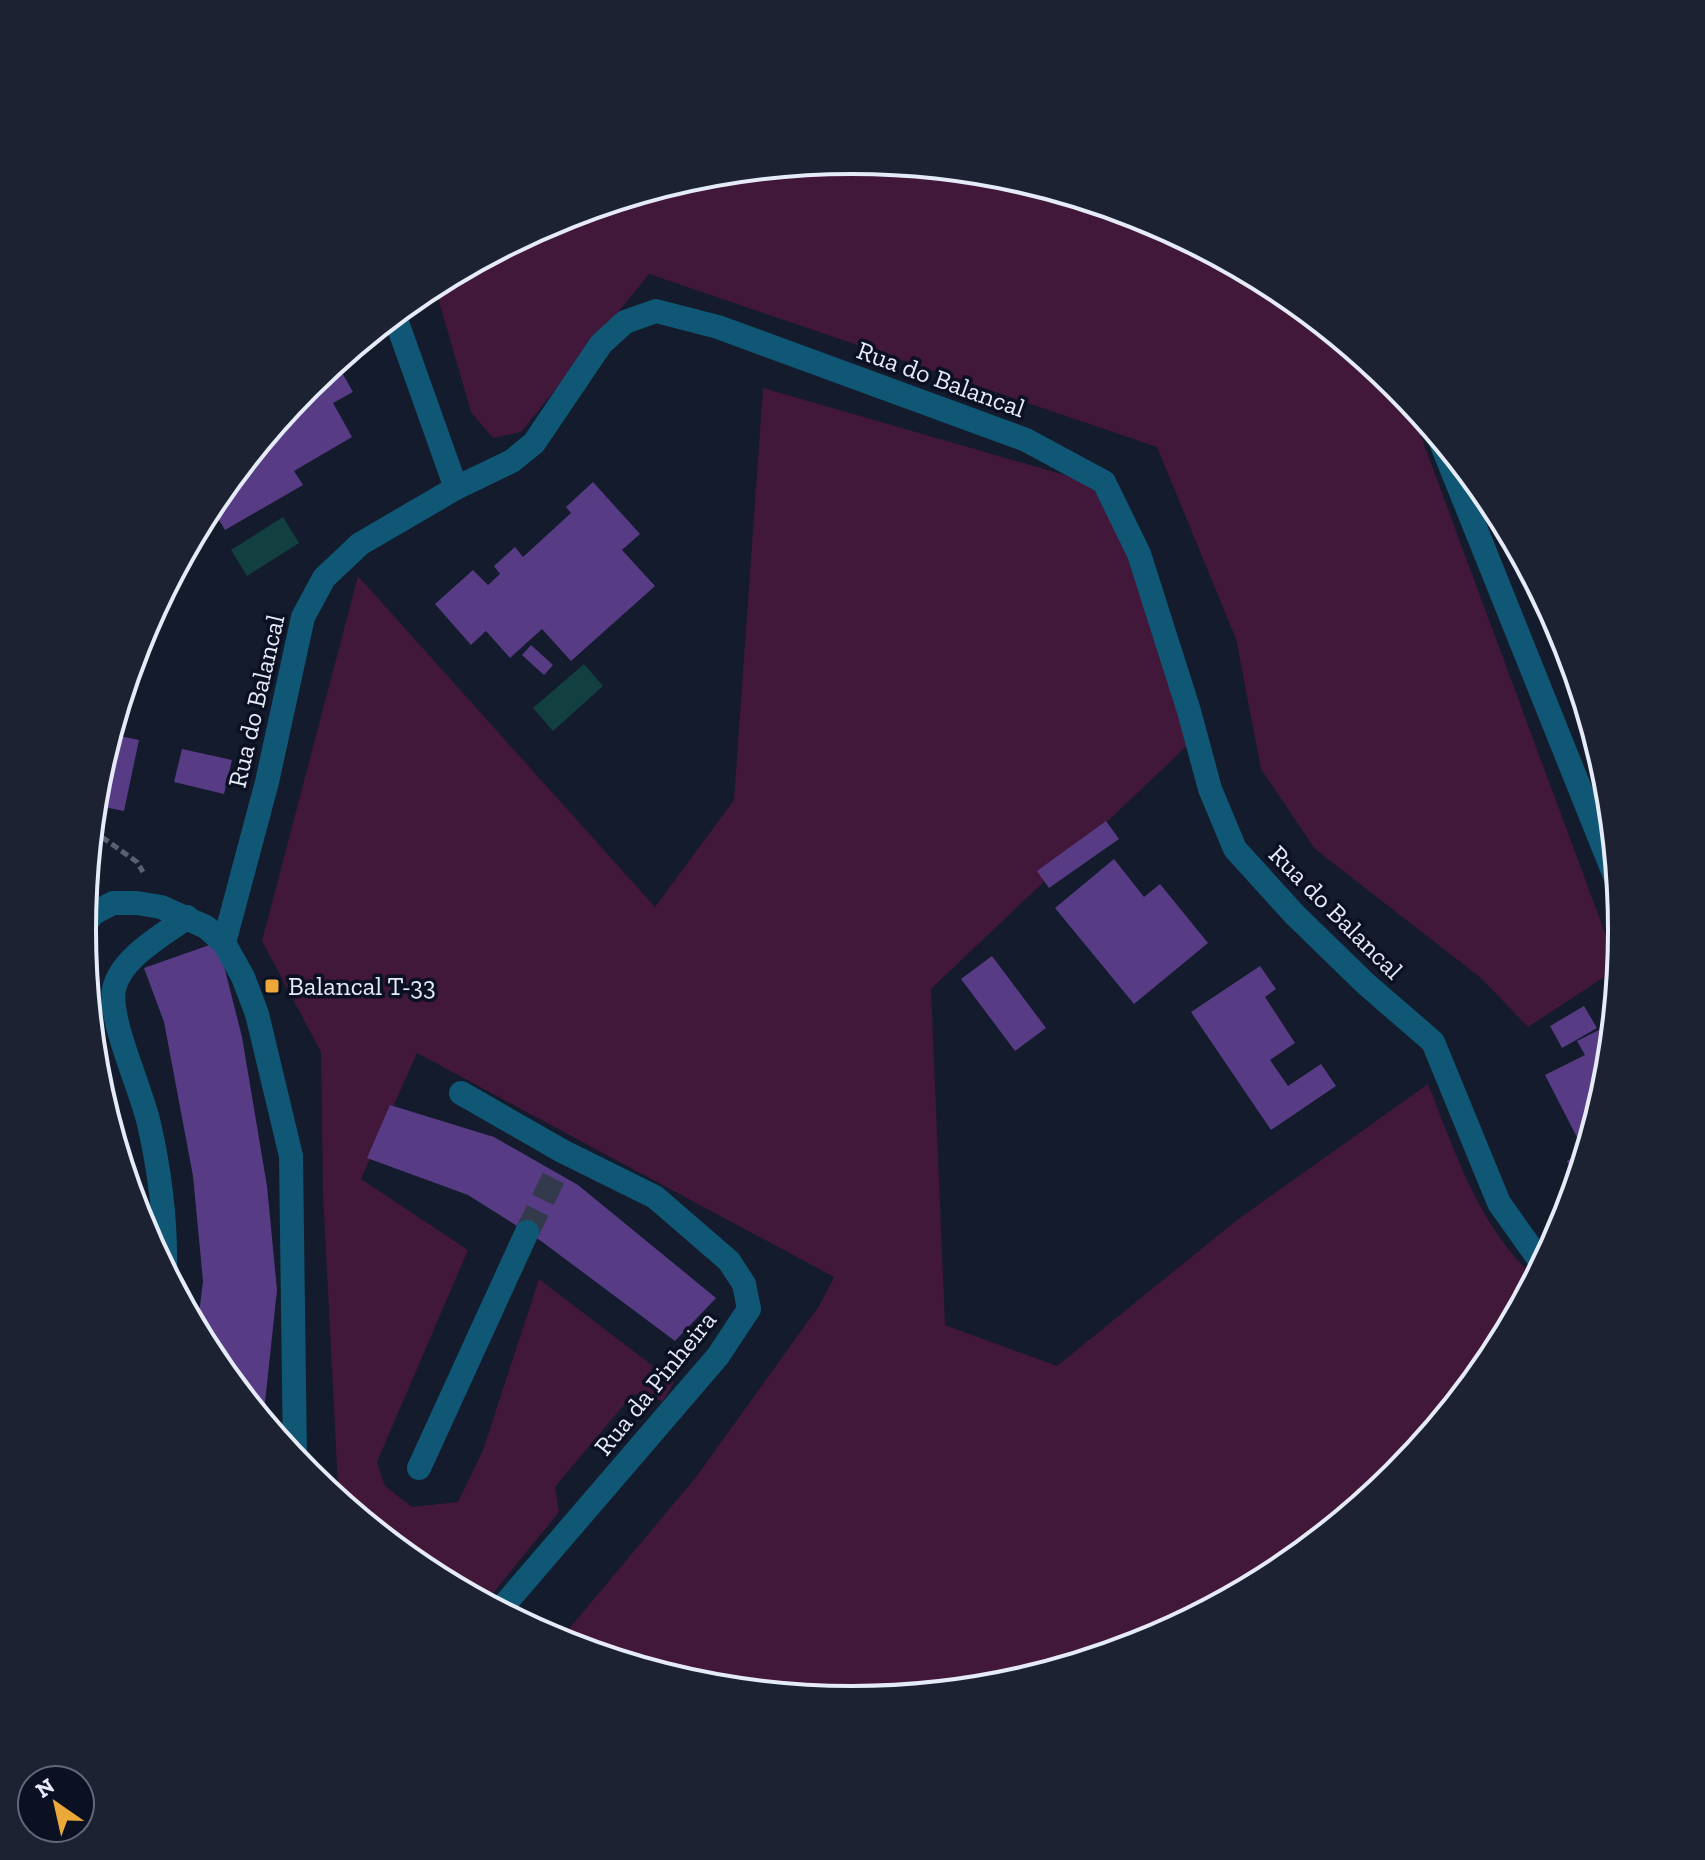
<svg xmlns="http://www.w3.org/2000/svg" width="1705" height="1860" font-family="'Zilla Slab',serif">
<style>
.green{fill:#41173a}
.water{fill:#124041}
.building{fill:#583b85}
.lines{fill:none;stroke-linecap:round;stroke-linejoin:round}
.minor-tunnel{stroke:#333a4b;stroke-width:24;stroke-dasharray:24 12;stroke-linecap:butt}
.path{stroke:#596070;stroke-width:5;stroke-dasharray:8 4;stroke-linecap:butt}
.minor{stroke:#0f5774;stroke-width:24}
.poi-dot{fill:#eca93a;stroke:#0b1122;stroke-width:3}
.labels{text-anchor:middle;stroke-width:7;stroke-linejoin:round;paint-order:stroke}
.street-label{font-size:26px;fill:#e6ebf8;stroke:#0b1122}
.poi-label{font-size:26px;fill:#e6ebf8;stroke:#0b1122;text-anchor:start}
.rim{fill:none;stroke:#e6ebf8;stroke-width:4}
</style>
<rect width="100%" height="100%" fill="#131b2c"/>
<path class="green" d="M853 160 1003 174 1148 218 1281 290 1398 385 1406 396 1618 968 1528 1027 1481 978 1315 849 1261 769 1236 639 1157 447 649 274 521 432 493 438 471 412 434 284 558 218 703 174Z
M763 388 1103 486 1190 743 931 989 945 1325 1057 1366 1237 1220 1428 1084C1456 1154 1479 1227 1536 1279L1493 1358 1397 1475 1280 1571 1147 1642 1002 1686 852 1700 702 1686 558 1642 696 1477 819 1306 834 1277 417 1053 361 1179 468 1250 377 1462 385 1486 412 1507 458 1502 483 1450 539 1279 674 1382 663 1401 633 1394 555 1487 559 1512 485 1603 424 1570 334 1496 338 1487 323 1193 321 1052 262 941 358 576 655 907 734 800Z"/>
<path class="water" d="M283 517 299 543 247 576 231 550Z
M584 664 603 686 553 731 533 708Z"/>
<path class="building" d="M336 362 353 392 333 403 352 437 294 471 303 485 225 530 210 505 212 502 308 385Z
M593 482 640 534 622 550 655 586 571 661 542 629 510 658 486 631 471 645 435 604 473 570 488 585 500 574 494 566 515 547 523 557 571 513 566 507Z
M531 645 553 665 544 675 522 655Z
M111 734 139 740 124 811 94 805 97 779Z
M182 749 232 760 224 794 174 782Z
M1106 821 1119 839 1049 888 1037 871Z
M1114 859 1144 897 1160 884 1208 943 1134 1004 1055 908Z
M218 942 242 1037 267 1186 277 1290 263 1421 212 1358 197 1331 203 1281 193 1176 164 1022 144 968Z
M992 956 1046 1028 1015 1051 961 979Z
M1260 966 1276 989 1265 997 1295 1043 1270 1060 1288 1086 1321 1064 1336 1086 1271 1130 1191 1012Z
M1584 1006 1597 1028 1562 1048 1550 1026Z
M1609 1025 1613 1033 1608 1081 1577 1182 1567 1161 1584 1151 1545 1075 1585 1055 1577 1041Z
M390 1105 494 1137 578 1185 716 1298 675 1341 541 1241 468 1195 367 1158Z"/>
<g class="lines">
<path class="minor-tunnel" d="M527 1232 556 1173"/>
<path class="path" d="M92 830 137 862 143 872"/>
<path class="minor" d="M394 314 456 488
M1438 435 1619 886
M82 926 94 913 113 903H137L161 907 206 927 224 943 243 977 257 1014 291 1156 295 1459
M224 943 267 782 303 617 324 578 360 544 456 488 512 461 534 443 601 344 625 322 656 311 718 327 1026 440 1104 482 1139 554 1189 711 1210 789 1235 849 1295 915 1366 984 1433 1042 1499 1203 1543 1265
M461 1093 562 1151 655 1197 729 1261 744 1284 749 1309 718 1356 499 1611
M165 1270C166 1220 160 1172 149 1124 142 1091 108 1019 114 989 121 957 163 936 187 917
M419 1468 527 1232"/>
</g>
<rect class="poi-dot" x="264" y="978" width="16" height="16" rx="4"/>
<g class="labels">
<g class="street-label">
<text transform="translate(941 379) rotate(20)" y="9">Rua do Balancal</text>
<text transform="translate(256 701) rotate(-77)" y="9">Rua do Balancal</text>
<text transform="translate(1336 912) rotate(45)" y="9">Rua do Balancal</text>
<text transform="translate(655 1383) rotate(-51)" y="9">Rua da Pinheira</text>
</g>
<g class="poi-label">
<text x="288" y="995">Balancal T-33</text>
</g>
</g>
<path d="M0 0H1705V1860H0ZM96 930a756 756 0 1 1 1512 0a756 756 0 1 1-1512 0Z" fill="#1d2233" fill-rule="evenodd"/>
<path class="rim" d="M96 930a756 756 0 1 1 1512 0a756 756 0 1 1-1512 0Z"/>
<g transform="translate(56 1804) rotate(326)"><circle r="38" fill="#0b1122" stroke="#636878" stroke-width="2"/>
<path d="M0-6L14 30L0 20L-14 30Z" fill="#eca93a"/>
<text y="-12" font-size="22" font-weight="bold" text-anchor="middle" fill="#e6ebf8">N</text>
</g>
</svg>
